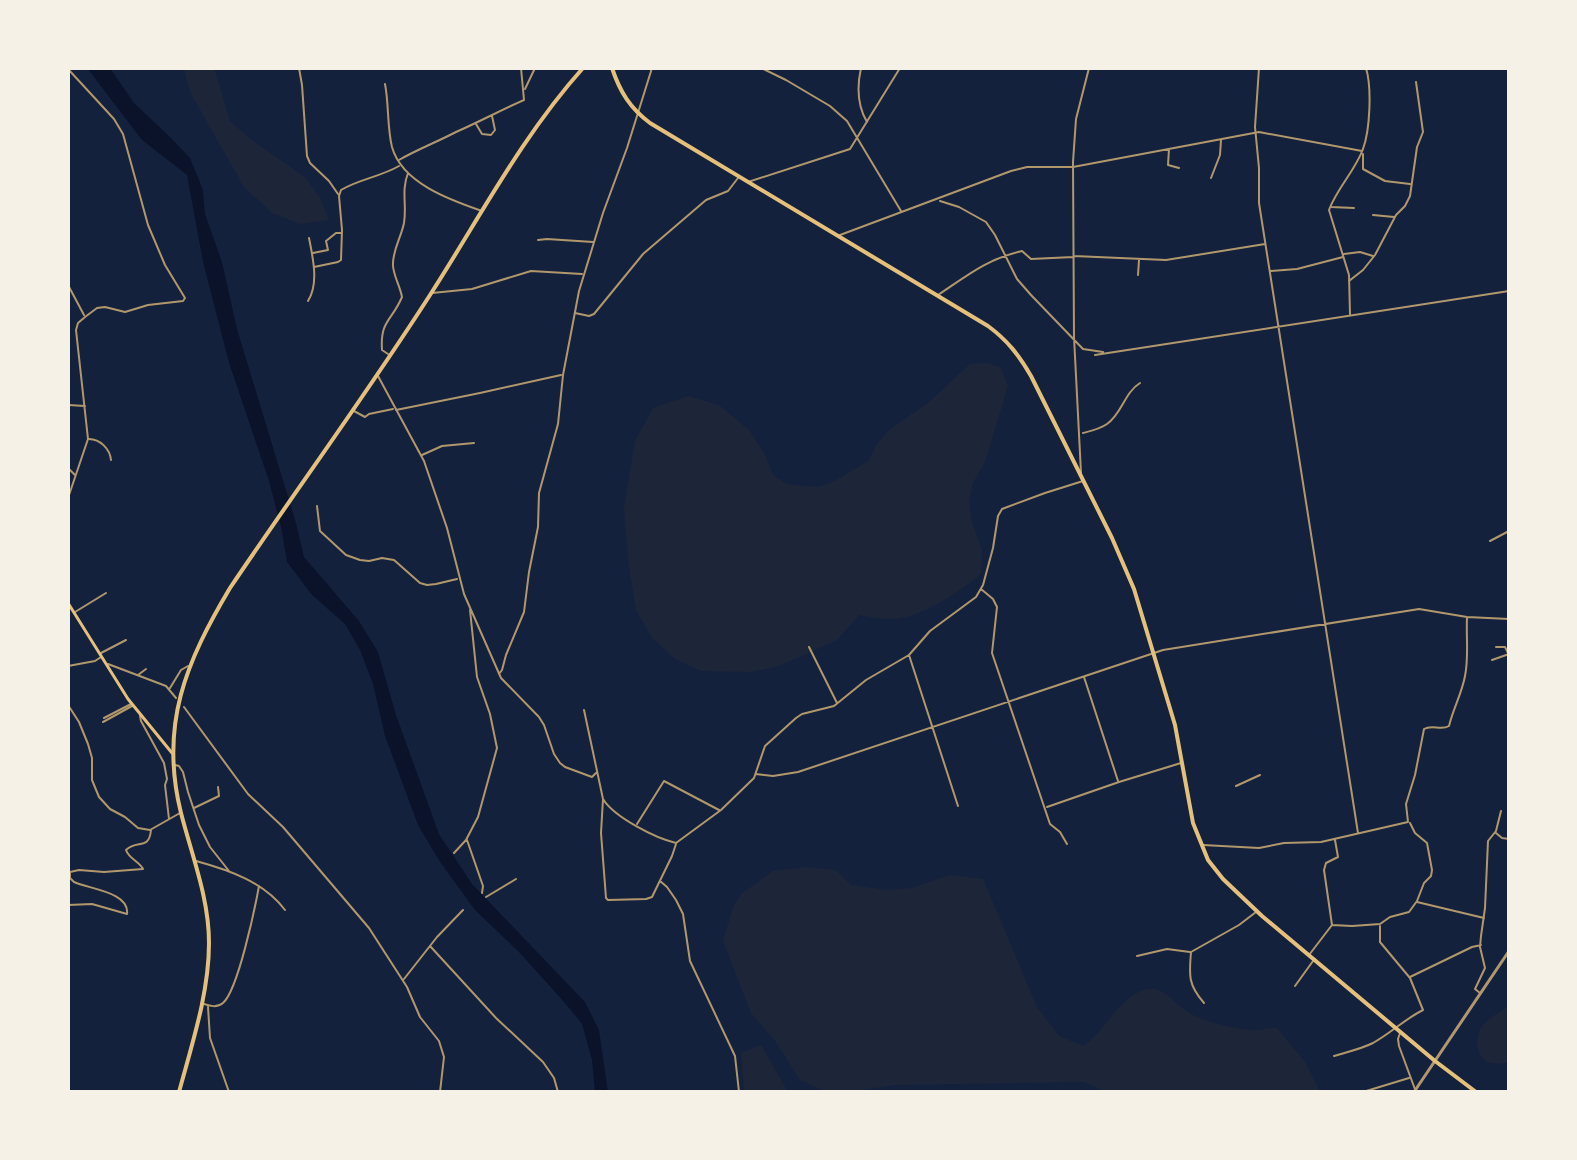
<svg xmlns="http://www.w3.org/2000/svg" width="1577" height="1160" font-family="'Nunito Sans',sans-serif">
<style>
.green{fill:#1d2539}
.water{fill:#0b132b}
.lines{fill:none;stroke-linecap:round;stroke-linejoin:round}
.minor{stroke:#b1986c;stroke-width:2}
.tertiary{stroke:#b1986c;stroke-width:3}
.secondary{stroke:#e5c07b;stroke-width:3}
.primary{stroke:#e5c07b;stroke-width:4}
.trunk{stroke:#e5c07b;stroke-width:4}
</style>
<rect width="100%" height="100%" fill="#14213d"/>
<path class="green" d="M184 68H214L230 121 249 138 306 178 320 198 329 220 300 224 272 213 244 187 190 92Z
M988 363 1001 368 1008 386 985 462 973 483 969 501 971 519 982 550 981 574C959 592 920 619 891 619 880 619 869 617 859 615L837 640 779 666 751 672 701 671 675 659 652 638 636 610 629 568 624 508 635 441 653 408 688 396 719 405 749 430 764 453 773 475 789 485 818 487 835 481 868 461 877 444 890 429 928 403 970 364Z
M805 867 836 870 851 885 887 890 912 888 950 875 983 879 1037 1007 1059 1036 1083 1046C1105 1031 1116 1002 1141 991 1162 982 1172 1002 1188 1012 1202 1022 1242 1031 1259 1030 1265 1029 1271 1028 1277 1028L1305 1062 1320 1092H1106L1084 1082 895 1085 849 1092H827L800 1080 776 1042 751 1013 723 941 733 907 741 894 773 871Z
M1509 1006V1063C1503 1063 1496 1064 1490 1063 1475 1058 1474 1035 1483 1025 1490 1017 1500 1012 1509 1006Z
M761 1045 788 1092H744L741 1053Z"/>
<path class="water" d="M87 68H110L134 103 170 137 190 158 203 190 205 214 222 262 237 329 296 523 304 557 359 621 378 652 396 715 439 834 472 884 585 1002 599 1030 608 1092H595L592 1060 582 1024 565 1003 519 952 475 910 440 862 418 825 385 736 373 684 360 650 345 624 312 595 287 562 281 527 269 481 229 363 203 262 187 175 142 140Z"/>
<g class="lines">
<path class="minor" d="M299 68 302 85 307 156 310 163 329 181 338 194
M761 68 786 80 830 106 847 121 901 211
M861 68C857 86 857 105 867 122
M1259 68 1255 127 1259 168V203L1358 833
M68 69 114 119 123 134 148 225 165 265 185 298 183 301 148 305 125 312 105 307 97 308 85 317 78 323 76 330 88 439 68 498
M385 84C389 104 387 127 392 147 402 183 450 200 482 211
M525 89 535 68
M476 124 482 134 491 135 495 130 492 116
M1169 149 1168 165 1179 168
M1363 154V169L1385 181 1410 184
M399 160C418 149 437 142 456 132 479 122 501 110 524 100L521 68
M1211 178 1220 155 1221 140
M748 182 850 149 900 68
M940 201 959 207 986 222 995 235 1017 279 1031 295 1083 349 1103 352
M1331 207 1354 208
M1373 215 1394 217
M840 235 1011 171 1027 167H1073L1259 132 1362 151
M538 240 547 239 593 242
M313 253 328 250 326 241 336 233H341
M1344 254 1360 252 1373 256
M1074 256 1166 260 1265 244
M314 267 338 262 341 260 342 230 339 196 341 190C359 179 380 177 399 166
M1271 271 1297 269 1343 257
M1138 275 1139 260
M1349 281 1363 270 1375 255 1396 215 1405 206 1410 196 1417 147 1423 132 1416 82
M68 285 84 315
M432 293 472 289 531 271 582 274
M938 295C968 275 987 259 1022 251L1031 259 1073 257
M308 301C319 284 313 258 309 238
M575 313 589 316 594 314 643 254 706 200 728 191 738 178
M1350 314 1349 275 1329 210C1337 188 1355 171 1363 149 1370 130 1372 88 1366 68
M388 354 382 350C380 320 392 321 402 297 400 286 394 277 393 266 392 251 401 238 404 223 407 205 401 191 408 173
M1095 355 1509 291
M378 376 424 461 447 528 464 594 501 678 539 717 544 725 554 754 560 763 565 767 592 777 596 773
M68 405 85 406
M396 410 480 393 561 375
M354 411 365 417 369 414 393 409
M1083 433C1091 431 1100 429 1107 424 1122 414 1124 393 1140 383
M89 439C100 439 110 449 111 460
M422 455 442 446 474 443
M68 468 75 475
M1081 473 1074 337 1073 162 1076 119 1089 68
M317 506 320 531 346 555 360 560 369 561 382 558 394 560 420 583 427 585 436 584 457 579
M1490 541 1509 531
M981 589 993 599 997 607 992 653 1050 824 1060 832 1067 844
M75 612 106 593
M809 647 837 703
M1496 647H1505L1508 653
M101 653 126 640
M909 655 958 806
M1492 660 1509 654
M108 664 166 686 176 698
M68 666 95 661 101 657
M499 674 502 670 506 655 524 612 529 572 538 527 539 493 558 424 563 375 579 291 603 213 627 148 652 68
M138 675 146 669
M1084 677 1118 781
M170 688 181 670 188 666
M68 705 79 722 88 744 92 758V780L99 797 110 809 125 817 138 828 150 830 180 813
M184 707 248 794 283 827 369 928 407 987 420 1017 439 1041 444 1057 440 1092
M584 710 603 799C614 817 655 838 676 843L721 810 754 778 765 746 796 718 802 714 834 706 866 680 909 655 930 631 976 597 983 585 993 548 998 516 1002 509 1045 493 1083 481
M140 716 141 721 164 763 167 779 165 785 169 819
M104 718 131 704
M103 722 132 706
M175 765 179 766 183 772 188 792 199 825 210 847 229 871
M756 774 773 776 798 772 1163 650 1419 609 1467 617 1509 619
M1236 786 1260 775
M603 799 601 833 606 898 608 900 646 899 652 897 672 856 676 844
M1047 807 1119 782 1181 763
M194 808 219 796 218 787
M637 824 664 781 719 810
M1496 833 1502 838 1509 839
M467 840 483 886 482 893
M1335 840 1338 857 1326 863 1324 870 1332 925 1352 926 1380 924 1390 917 1409 912 1417 901 1424 883 1431 876 1432 870 1427 843 1415 833 1410 823
M1203 845 1259 848 1284 843 1321 842 1408 822 1406 804 1415 775 1424 729C1432 724 1441 731 1449 726 1453 709 1462 693 1465 676 1469 657 1466 637 1467 618
M454 853 466 840 478 817 497 748 490 714 477 677 470 610
M196 861C229 870 264 882 285 910
M660 881 667 887 676 900 683 914 690 961 735 1056 739 1092
M486 897 516 879
M1417 902 1484 918
M68 905 92 904 127 914C130 892 89 889 74 882L70 878V872L79 870 104 872 143 869C139 861 129 859 126 850 137 839 149 851 151 830
M430 946 496 1018 543 1062 554 1078 558 1092
M1309 955 1332 925
M1137 956 1167 949 1190 952
M1410 977 1472 947 1481 945
M404 979 437 937 463 910
M1295 986 1313 961
M1480 993 1475 989 1485 968 1480 947 1481 936 1485 908 1488 841 1496 831 1501 811
M1204 1003C1188 985 1189 975 1191 952L1239 925 1256 912
M204 1004C210 1006 217 1008 223 1003 238 990 255 908 259 886
M208 1007 210 1038 229 1092
M1400 1033 1398 1039 1399 1046 1416 1092
M1334 1056C1347 1052 1361 1049 1373 1043 1391 1033 1405 1019 1423 1010L1410 978 1380 942V926
M1363 1092 1409 1078"/>
<path class="tertiary" d="M1414 1092 1509 951"/>
<path class="secondary" d="M68 603 128 699 172 753"/>
<path class="primary" d="M612 68C620 92 630 108 650 123L988 326C1007 340 1019 355 1031 376L1112 538 1134 589 1175 725 1193 823 1208 860 1223 879 1262 916 1435 1061 1476 1092"/>
<path class="trunk" d="M179 1092C192 1044 209 993 209 943 209 898 192 856 181 813 159 725 186 662 230 588 296 490 366 395 430 295 479 219 522 136 583 68"/>
</g>
<rect width="1577" height="1160" fill="none" stroke="#f6f1e7" stroke-width="140"/>
</svg>
